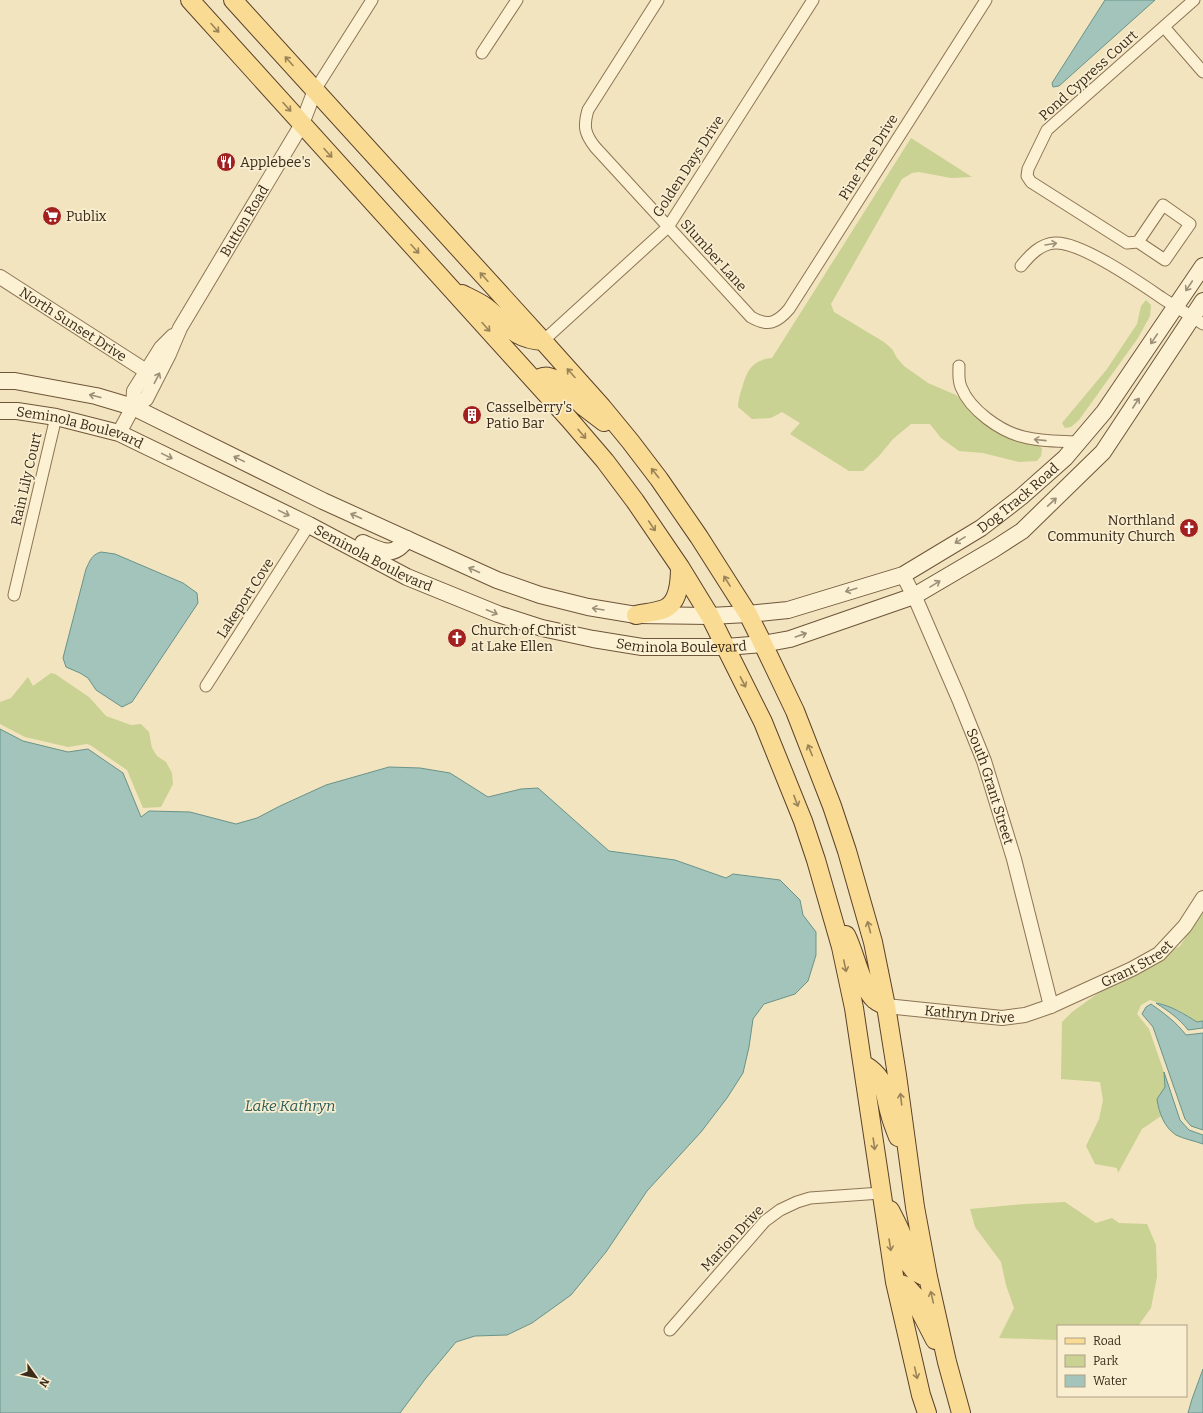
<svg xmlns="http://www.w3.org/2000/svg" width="1203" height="1413" font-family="Bitter,serif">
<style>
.green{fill:#c9d292}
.water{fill:#a3c4bb;stroke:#699389}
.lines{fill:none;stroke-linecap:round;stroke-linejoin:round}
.minor-casing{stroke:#8d7455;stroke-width:13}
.tertiary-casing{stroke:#8d7455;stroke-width:16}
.secondary-casing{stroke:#6f5539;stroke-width:18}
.primary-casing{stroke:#5a412a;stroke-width:20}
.minor{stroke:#fcf1d3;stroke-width:11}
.tertiary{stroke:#fcf1d3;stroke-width:14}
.secondary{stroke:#fcf1d3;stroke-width:16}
.primary{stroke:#fadb93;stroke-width:18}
.oneway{stroke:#9a8357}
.oneway2{stroke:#9c8e77}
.labels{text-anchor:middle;stroke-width:3.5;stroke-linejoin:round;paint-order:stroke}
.street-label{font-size:14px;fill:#3b2b1b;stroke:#f9eed0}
.poi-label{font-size:14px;fill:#3b2b1b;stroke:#f9eed0;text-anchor:start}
.water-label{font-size:15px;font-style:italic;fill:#295c5a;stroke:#f9eed0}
</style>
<rect width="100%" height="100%" fill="#f2e4bf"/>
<path class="green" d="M911 138 972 177 951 178 919 172 912 173 902 179 831 304 834 312 884 342 892 349 897 358 904 366 928 383 956 395 980 418 1000 433 1016 441 1038 444 1042 449 1041 456 1037 461 1019 462 983 453 959 451 941 438 930 424H911L893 439 879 456 863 471H849L790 434 800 423 782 412 771 418 752 419 738 407C738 400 740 394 742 388 747 370 752 360 772 358Z
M1146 300 1151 305 1150 316 1138 338 1079 420 1071 427 1065 428 1062 423 1107 369 1137 324 1141 306Z
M51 673 55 674 89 697 106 716 131 725 141 724 149 732 152 748 157 756 166 762 172 773 173 784 161 807 143 808 127 770 90 745 87 744 68 747 25 737 0 724V702L11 698 28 677 33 686Z
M1203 910V1021L1197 1022 1180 1011 1153 1001 1150 1000 1141 1005 1137 1014 1149 1029 1164 1072 1166 1087 1158 1100 1161 1116 1142 1129 1118 1173 1117 1168 1095 1164 1086 1146 1099 1119 1103 1100 1100 1082 1061 1079 1062 1022 1072 1012 1104 989 1180 946Z
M1065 1202 1096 1223 1112 1218 1119 1223 1147 1224 1156 1245 1157 1277 1151 1308 1138 1326H1058V1340L999 1338 1014 1308 1006 1285 1001 1262 975 1227 970 1209 1024 1204Z"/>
<path class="water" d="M1105 0H1155L1059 86 1053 87 1052 83Z
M101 552 115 554 183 583 197 593 198 603 132 702 122 707 96 690 88 678 80 673 66 667 63 658 86 569C90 561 91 555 101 552Z
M0 729 23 741 68 752 88 749 123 773 141 817 149 811 190 812 236 824 257 818 280 806 326 785 389 767 420 768 450 773 488 797 521 789 538 788 609 851 675 860 726 878 733 874 780 880 800 900 803 915 816 932V955L808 981 795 994 764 1004 753 1019 749 1047 743 1073 727 1098 701 1132 647 1191 606 1252 571 1295 532 1323 507 1335 475 1336 456 1342 426 1378 400 1413H0Z
M1156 1003C1172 1006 1184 1014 1197 1022L1203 1021V1028L1188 1030C1179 1018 1168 1011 1156 1003Z
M1151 1004C1165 1014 1176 1022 1186 1035L1203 1033V1130L1191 1126 1185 1119 1153 1027 1142 1014 1146 1007Z
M1164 1072 1180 1120 1189 1130 1203 1135V1144C1195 1141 1184 1139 1176 1135 1164 1127 1159 1113 1157 1099L1165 1087Z
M1203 1369V1413H1188L1192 1399Z"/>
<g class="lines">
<g class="minor-casing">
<path id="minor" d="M658 0 588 110C583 127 585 134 595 147L751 317C768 327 777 323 789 309L986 0
M1164 27 1203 72
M482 53 517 0
M315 90 372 0
M1138 242 1163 205 1190 224 1165 260 1138 242 1127 243 1031 182 1027 176 1028 169 1047 130 1194 0
M1021 266C1030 255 1040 244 1055 243 1080 241 1140 283 1162 298 1176 307 1190 315 1203 324
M543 341 668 227 813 0
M959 366C959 374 958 380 961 387 970 410 1001 432 1024 437 1042 442 1061 441 1079 442
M14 595 56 417
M206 686 309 525
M670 1330 765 1221 780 1210 797 1202 810 1198 881 1193"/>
</g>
<g class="tertiary-casing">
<g id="tertiary">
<path id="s1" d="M0 277 146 371"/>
<path id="s2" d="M133 407 146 399 169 354 180 328 302 124 315 90"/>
<path d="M119 433 133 407 134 391 161 348 173 336"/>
<path id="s3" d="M903 575 917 602 959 699 984 761 1014 859 1051 1006"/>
<path id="s4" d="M886 1006 1002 1018 1025 1015 1051 1006 1132 969 1159 954 1185 926 1203 898"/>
</g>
</g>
<g class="secondary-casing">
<g id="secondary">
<path id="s5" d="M0 381H15L96 396 133 407 323 501 497 580 540 595 588 607 636 615 710 616 748 614 788 610 903 575 981 528 1021 497 1065 458 1104 412 1203 266"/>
<path id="s6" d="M0 411H17L56 417 119 433 309 525 407 577 498 614 542 628 593 639 642 647H726L763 644 790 639 914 596 994 549 1022 531 1103 452 1203 301"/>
<path d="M363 543C381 551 393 559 407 539"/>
</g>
</g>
<g class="primary-casing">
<path id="primary" d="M190 0 569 419 605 461 635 501 680 567 710 616 763 722 803 821 816 860 841 947 854 1008 895 1282 921 1395 927 1413
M233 0 543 341 602 407 630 441 659 479 699 537 748 614 763 644 795 711 832 806 847 851 873 942 886 1006 897 1075 915 1207 928 1277 947 1362 961 1413
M462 294C470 298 479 302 486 307 508 324 512 339 543 341
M534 380C543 376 547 375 556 380L583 406 604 422
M636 615C645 613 656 612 664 609 679 603 680 581 680 567
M846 935C855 952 862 990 875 1000 878 1003 883 1004 886 1006
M863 1064C887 1078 883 1090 890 1114 892 1122 895 1129 898 1137
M890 1210C894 1218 899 1227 902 1235 907 1254 905 1272 928 1277
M895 1282 906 1286 915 1296 919 1309 935 1340"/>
</g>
<use href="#minor" class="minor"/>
<use href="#tertiary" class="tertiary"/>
<use href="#secondary" class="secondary"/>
<use href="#primary" class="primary"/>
</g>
<defs><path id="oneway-shaft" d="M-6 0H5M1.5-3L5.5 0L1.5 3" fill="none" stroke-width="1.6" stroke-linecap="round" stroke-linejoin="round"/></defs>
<g class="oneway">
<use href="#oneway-shaft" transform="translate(215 28) rotate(48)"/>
<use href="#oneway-shaft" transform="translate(289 61) rotate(-132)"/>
<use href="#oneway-shaft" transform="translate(287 107) rotate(48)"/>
<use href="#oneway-shaft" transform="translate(328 153) rotate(48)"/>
<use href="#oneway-shaft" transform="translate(415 249) rotate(48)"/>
<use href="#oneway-shaft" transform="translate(484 277) rotate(-132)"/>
<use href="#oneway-shaft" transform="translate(486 327) rotate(48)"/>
<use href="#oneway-shaft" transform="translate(571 373) rotate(-132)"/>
<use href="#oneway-shaft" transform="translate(582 434) rotate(50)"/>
<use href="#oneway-shaft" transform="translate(655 473) rotate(-128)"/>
<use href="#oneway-shaft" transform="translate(652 526) rotate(56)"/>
<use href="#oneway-shaft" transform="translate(727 581) rotate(-122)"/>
<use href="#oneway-shaft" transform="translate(743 682) rotate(63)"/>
<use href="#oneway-shaft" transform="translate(810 750) rotate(-112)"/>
<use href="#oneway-shaft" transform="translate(796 801) rotate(69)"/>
<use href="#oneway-shaft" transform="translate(869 927) rotate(-105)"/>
<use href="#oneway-shaft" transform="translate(845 966) rotate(78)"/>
<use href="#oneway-shaft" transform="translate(901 1099) rotate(-97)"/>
<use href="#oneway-shaft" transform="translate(874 1144) rotate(82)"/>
<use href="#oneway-shaft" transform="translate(890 1245) rotate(81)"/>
<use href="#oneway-shaft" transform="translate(932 1297) rotate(-103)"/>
<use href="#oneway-shaft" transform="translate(916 1373) rotate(77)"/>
</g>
<g class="oneway2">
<use href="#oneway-shaft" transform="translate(1051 244) rotate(-9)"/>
<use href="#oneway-shaft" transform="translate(1189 286) rotate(124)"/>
<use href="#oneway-shaft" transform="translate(1154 339) rotate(124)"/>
<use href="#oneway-shaft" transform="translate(157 378) rotate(-63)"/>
<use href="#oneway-shaft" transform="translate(95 396) rotate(-166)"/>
<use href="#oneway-shaft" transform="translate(1136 403) rotate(-57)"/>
<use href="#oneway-shaft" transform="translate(1040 440) rotate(-174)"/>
<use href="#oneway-shaft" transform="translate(167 456) rotate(26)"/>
<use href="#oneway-shaft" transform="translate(239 459) rotate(-154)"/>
<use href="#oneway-shaft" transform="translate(1052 502) rotate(-43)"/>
<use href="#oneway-shaft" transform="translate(284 513) rotate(26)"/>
<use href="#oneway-shaft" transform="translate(356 516) rotate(-156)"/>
<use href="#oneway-shaft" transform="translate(960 540) rotate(149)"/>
<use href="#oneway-shaft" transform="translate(474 570) rotate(-156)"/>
<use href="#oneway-shaft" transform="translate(935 584) rotate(-31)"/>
<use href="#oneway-shaft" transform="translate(851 590) rotate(163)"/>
<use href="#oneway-shaft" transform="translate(598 609) rotate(-171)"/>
<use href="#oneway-shaft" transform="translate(492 612) rotate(22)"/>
<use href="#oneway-shaft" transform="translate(801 635) rotate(-19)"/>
</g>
<defs>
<g id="restaurant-disc" transform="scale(1)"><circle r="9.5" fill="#a2201f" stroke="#f9eed0"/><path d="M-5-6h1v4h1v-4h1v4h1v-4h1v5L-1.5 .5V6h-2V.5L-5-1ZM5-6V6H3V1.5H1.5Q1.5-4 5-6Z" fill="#fff"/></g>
<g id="supermarket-disc" transform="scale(1)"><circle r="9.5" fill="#a2201f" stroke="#f9eed0"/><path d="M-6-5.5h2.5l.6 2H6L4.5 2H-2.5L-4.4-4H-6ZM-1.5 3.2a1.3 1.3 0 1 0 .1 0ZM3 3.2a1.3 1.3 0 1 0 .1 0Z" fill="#fff"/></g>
<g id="building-disc" transform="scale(1)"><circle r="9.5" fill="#a2201f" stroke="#f9eed0"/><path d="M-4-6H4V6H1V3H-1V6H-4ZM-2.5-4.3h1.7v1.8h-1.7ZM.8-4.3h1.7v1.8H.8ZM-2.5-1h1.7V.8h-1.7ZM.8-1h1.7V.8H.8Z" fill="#fff"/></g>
<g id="church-disc" transform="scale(1)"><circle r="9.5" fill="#a2201f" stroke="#f9eed0"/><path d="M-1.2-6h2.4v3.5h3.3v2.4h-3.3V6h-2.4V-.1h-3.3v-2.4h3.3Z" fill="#fff"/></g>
</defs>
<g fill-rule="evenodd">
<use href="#restaurant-disc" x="226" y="162"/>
<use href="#supermarket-disc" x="52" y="216"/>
<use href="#building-disc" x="472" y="415"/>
<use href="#church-disc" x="1189" y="528"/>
<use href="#church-disc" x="457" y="638"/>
</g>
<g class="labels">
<g class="street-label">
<text transform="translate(1088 75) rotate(-42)" y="5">Pond Cypress Court</text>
<text transform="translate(868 157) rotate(-58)" y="5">Pine Tree Drive</text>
<text transform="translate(688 166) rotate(-57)" y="5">Golden Days Drive</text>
<text dy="5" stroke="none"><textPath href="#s2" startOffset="219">Button Road</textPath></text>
<text transform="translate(714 255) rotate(48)" y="5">Slumber Lane</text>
<text dy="5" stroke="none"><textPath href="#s1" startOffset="87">North Sunset Drive</textPath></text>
<text dy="5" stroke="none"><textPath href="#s6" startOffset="82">Seminola Boulevard</textPath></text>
<text transform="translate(26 479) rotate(-77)" y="5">Rain Lily Court</text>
<text dy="5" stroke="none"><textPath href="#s5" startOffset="1094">Dog Track Road</textPath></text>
<text dy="5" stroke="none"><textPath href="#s6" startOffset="405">Seminola Boulevard</textPath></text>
<text transform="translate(245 598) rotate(-57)" y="5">Lakeport Cove</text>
<text dy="5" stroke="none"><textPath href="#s6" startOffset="729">Seminola Boulevard</textPath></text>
<text dy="5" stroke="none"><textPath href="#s3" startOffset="229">South Grant Street</textPath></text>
<text dy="5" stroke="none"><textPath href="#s4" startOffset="263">Grant Street</textPath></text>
<text dy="5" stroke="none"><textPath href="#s4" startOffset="84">Kathryn Drive</textPath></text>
<text transform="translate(732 1238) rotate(-47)" y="5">Marion Drive</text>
</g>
<g class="poi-label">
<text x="240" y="167">Applebee's</text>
<text x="66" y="221">Publix</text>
<text x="486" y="412">Casselberry's<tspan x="486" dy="16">Patio Bar</tspan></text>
<text x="1175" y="525" text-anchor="end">Northland<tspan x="1175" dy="16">Community Church</tspan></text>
<text x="471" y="635">Church of Christ<tspan x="471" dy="16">at Lake Ellen</tspan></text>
</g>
<g class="water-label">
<text x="290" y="1111">Lake Kathryn</text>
</g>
</g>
<rect x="1057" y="1325" width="130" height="72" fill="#f9eed0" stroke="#ada088"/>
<rect x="1065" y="1338" width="20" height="6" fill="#fadb93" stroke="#ada088"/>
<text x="1093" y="1345" font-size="12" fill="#3b2b1b">Road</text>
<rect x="1065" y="1355" width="20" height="12" fill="#c9d292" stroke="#ada088"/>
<text x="1093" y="1365" font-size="12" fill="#3b2b1b">Park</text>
<rect x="1065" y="1375" width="20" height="12" fill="#a3c4bb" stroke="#ada088"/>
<text x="1093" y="1385" font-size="12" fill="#3b2b1b">Water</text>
<g transform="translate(36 1377) rotate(123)" stroke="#f9eed0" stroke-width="3" paint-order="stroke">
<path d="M0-3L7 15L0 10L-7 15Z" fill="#3b2b1b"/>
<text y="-6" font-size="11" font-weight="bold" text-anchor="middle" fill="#3b2b1b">N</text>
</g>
</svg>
